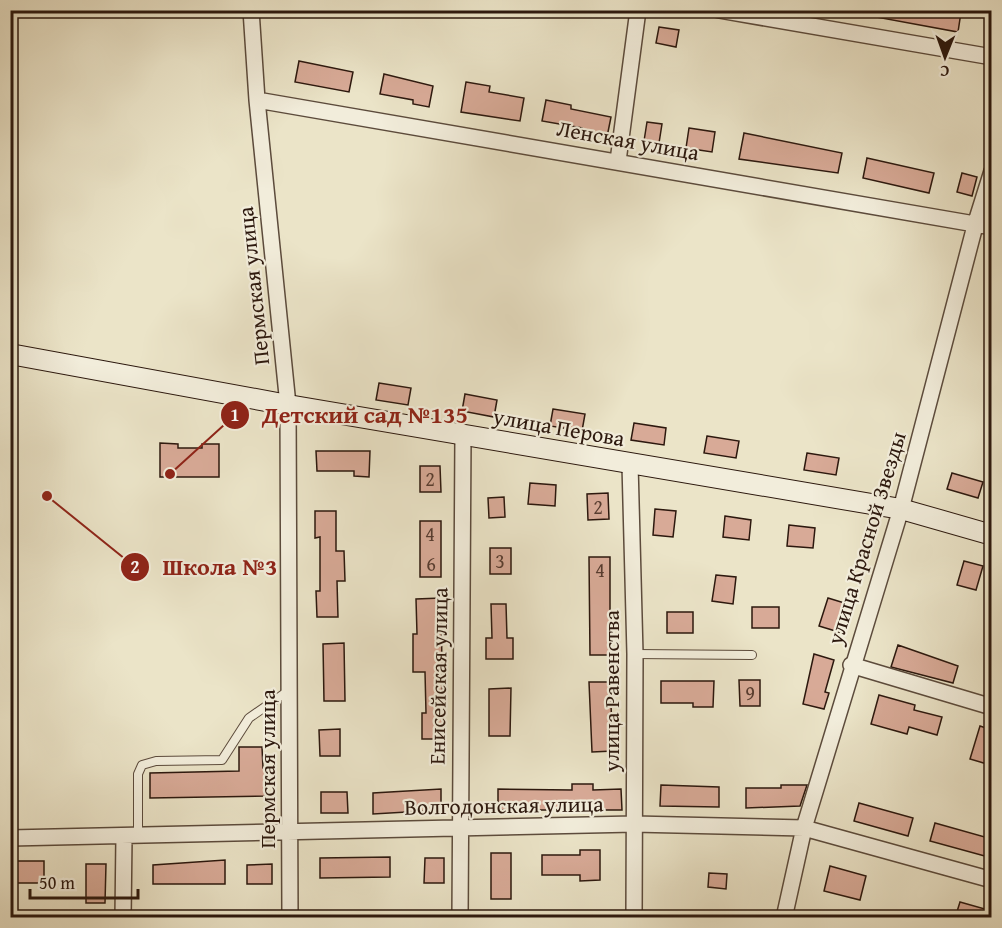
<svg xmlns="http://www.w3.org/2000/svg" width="1002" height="928" font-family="'Gentium Book Plus',serif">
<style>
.building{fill:#d8aa97;stroke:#2c180e;stroke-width:1.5}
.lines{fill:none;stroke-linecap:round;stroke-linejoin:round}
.lane-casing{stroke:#5c4b3c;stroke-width:10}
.street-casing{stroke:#5c4b3c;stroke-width:18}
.secondary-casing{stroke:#2c180e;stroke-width:22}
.lane{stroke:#f2eddb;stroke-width:8}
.street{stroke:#f2eddb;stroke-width:15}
.secondary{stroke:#f2eddb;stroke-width:20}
.labels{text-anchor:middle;stroke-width:4.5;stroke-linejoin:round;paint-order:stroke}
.number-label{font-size:20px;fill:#573c30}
.street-label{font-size:22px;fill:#2c180e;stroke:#f2eddb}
.leader{fill:none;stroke:#8f2418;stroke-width:2}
.callout-dot{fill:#8f2418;stroke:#f2eddb;stroke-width:2}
.mark-label{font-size:18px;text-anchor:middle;font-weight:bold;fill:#fff}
.callout-label{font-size:24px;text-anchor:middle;font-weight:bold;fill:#8f2418;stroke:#f2eddb;stroke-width:4.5;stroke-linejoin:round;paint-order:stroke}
</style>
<rect width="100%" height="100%" fill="#ebe4c8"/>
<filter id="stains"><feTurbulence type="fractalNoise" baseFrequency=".00333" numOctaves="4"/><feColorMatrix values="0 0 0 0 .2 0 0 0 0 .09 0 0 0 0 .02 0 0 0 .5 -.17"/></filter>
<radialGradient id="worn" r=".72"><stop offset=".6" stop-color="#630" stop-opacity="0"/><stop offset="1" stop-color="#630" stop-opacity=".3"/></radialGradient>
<path class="building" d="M877 10H949L961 12 958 32 876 17Z
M659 27 679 30 676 47 656 43Z
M299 61 353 72 349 92 295 82Z
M384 74 433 86 429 107 413 104V100L380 94Z
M466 82 490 86 489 92 524 98 520 121 461 112Z
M546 100 571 105V109L611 117 607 137 582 132V128L542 121Z
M647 122 662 124 659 143 644 141Z
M689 128 715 132 712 152 686 148Z
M744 133 842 153 838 173 739 159Z
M867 158 934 173 929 193 863 178Z
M962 173 977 177 972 196 957 192Z
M379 383 411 388 408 405 376 400Z
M465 394 497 400 494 417 462 411Z
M553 409 585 414 582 431 550 426Z
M634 423 666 428 664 445 631 440Z
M707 436 739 441 736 458 704 453Z
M160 443 178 444V448H202V444H219V477H160Z
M316 451H370L369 477 354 476V471H317Z
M807 453 839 458 836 475 804 470Z
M420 466H440L441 492H420Z
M952 473 983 482 978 498 947 489Z
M530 483 556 485 555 506 528 504Z
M608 493 609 519 588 520 587 494Z
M504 497 505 517 489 518 488 498Z
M655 509 676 511 673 537 653 535Z
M315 511H336V551H344L345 581H337L338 617H317L316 591H320V537L315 538Z
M725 516 751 520 749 540 723 537Z
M420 521H441V577H420Z
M789 525 815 528 813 548 787 546Z
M490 548H511V574H490Z
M589 557H610V655H590Z
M964 561 983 566 976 590 957 585Z
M716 575 736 577 733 604 712 601Z
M441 598 443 739H422V713H426L425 672H413V634H417L416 599Z
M828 598 851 605 842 633 819 626Z
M491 604H506L507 638H513V659H486V638H492Z
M752 607H779V628H752Z
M667 612H693V633H667Z
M344 643 345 701H324L323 644Z
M898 645 958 666 953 683 891 667Z
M814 654 834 660 825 692 829 693 824 709 803 704Z
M739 680H760V706H740Z
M661 681H714L713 707H693V703H661Z
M589 682H610L613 751 592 752Z
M511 688 510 736H489V689Z
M879 695 915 705 914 710 942 717 937 735 909 727 907 734 871 724Z
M980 726 992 730V750L987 764 970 759Z
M340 729V756H320L319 730Z
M239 747H262L263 768H267V796L150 798V773L239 771Z
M572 784H593V790L621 789 622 810H498V789L572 790Z
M661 785 719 787V807L660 806Z
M781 785H807L800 806 746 808V788H781Z
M441 789V810L373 814V793Z
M321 792H347L348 813H321Z
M859 803 913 818 908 836 854 821Z
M935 823 992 839V858L930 841Z
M580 850H600V880L580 881V875H542V855H580Z
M491 853H511V899H491Z
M390 857V877L320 878V858Z
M425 858H444V883H424Z
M225 860V884H153V865Z
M17 861H44V883H17Z
M86 864H106L105 903H86Z
M272 864V884H247V865Z
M830 866 866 876 860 900 824 891Z
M709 873 727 874 726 889 708 887Z
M960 902 992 911V918H955Z"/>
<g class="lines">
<g class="lane-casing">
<path id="lane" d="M635 654 752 655
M138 835V774L142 765 156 761 222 760 249 718 288 691"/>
</g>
<g class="street-casing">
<path id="street" d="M251 10 257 100 288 405 290 918
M719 10 992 57
M257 100 992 227
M618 161 638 10
M630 464 635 654 634 918
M851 665 992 707
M10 838 634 824 804 828 992 880
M123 918 124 836
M460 918 463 435
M784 918 804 828 901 509 976 222 992 171"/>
</g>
<g class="secondary-casing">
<path id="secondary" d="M10 354 288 405 901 509 992 535"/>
</g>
<use href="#lane" class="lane"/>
<use href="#street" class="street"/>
<use href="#secondary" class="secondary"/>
</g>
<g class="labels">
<g class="number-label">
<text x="430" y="486">2</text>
<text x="598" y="514">2</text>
<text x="430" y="541">4</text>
<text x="500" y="568">3</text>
<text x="431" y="571">6</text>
<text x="600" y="577">4</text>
<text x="750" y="700">9</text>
</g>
<g class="street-label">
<text transform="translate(628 140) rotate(10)" y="8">Ленская улица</text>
<text transform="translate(253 286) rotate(-96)" y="8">Пермская улица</text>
<text transform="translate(559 427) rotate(10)" y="8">улица Перова</text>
<text transform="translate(866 538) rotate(-73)" y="8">улица Красной Звезды</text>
<text transform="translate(438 676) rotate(-89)" y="8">Енисейская улица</text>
<text transform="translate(611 691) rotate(-90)" y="8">улица Равенства</text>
<text transform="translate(267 769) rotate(-90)" y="8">Пермская улица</text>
<text transform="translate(504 805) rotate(-1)" y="8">Волгодонская улица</text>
</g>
</g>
<path class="leader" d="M170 474L235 415M47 496L135 567"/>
<g class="callout-dot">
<circle cx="170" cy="474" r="6"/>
<circle cx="47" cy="496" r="6"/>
<circle cx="235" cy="415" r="15"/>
<circle cx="135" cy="567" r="15"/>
</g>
<g class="mark-label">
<text x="235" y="421">1</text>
<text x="135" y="573">2</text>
</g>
<g class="callout-label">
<text x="365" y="423">Детский сад №135</text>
<text x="220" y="575">Школа №3</text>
</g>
<rect width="1002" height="928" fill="none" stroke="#ebe4c8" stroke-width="36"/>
<rect x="12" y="12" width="978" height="904" fill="none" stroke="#2c180e" stroke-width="3"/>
<rect x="18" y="18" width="966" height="892" fill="none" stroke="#2c180e" stroke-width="1.5"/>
<g transform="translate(945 57) rotate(181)" stroke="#f2eddb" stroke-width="4.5" paint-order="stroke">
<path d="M0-4.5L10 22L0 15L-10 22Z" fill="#2c180e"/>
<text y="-9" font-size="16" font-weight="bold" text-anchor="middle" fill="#2c180e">С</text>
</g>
<path d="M30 889v9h108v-9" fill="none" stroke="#2c180e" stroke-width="3"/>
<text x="39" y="889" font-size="18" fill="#2c180e" stroke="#f2eddb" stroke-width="4.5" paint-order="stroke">50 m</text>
<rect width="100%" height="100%" filter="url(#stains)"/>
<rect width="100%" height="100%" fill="url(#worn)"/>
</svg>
